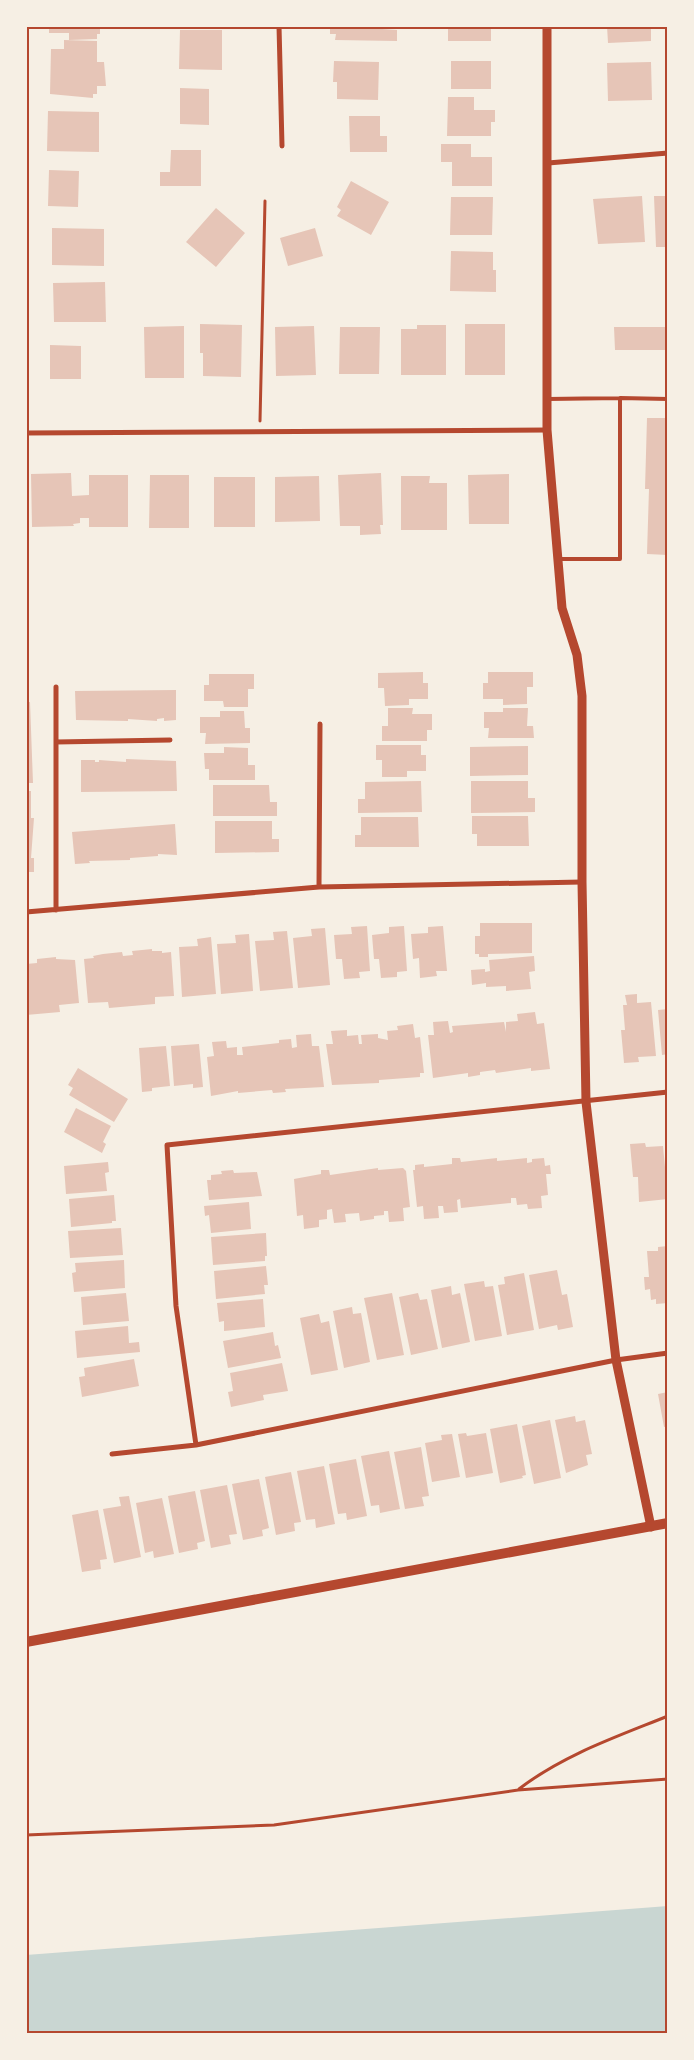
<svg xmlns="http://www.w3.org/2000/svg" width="694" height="2060" font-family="'DM Sans',sans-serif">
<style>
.water{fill:#c9d6d2}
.building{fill:#e6c5b7}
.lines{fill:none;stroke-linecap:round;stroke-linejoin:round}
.path{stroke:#b5482f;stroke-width:3}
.service{stroke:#b5482f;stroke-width:4}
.minor{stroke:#b5482f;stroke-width:5}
.tertiary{stroke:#b5482f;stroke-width:9}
.secondary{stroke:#b5482f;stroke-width:10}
.neatline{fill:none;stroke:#b5482f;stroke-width:2}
</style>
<rect width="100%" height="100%" fill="#f6efe4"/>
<path class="water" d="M668 1906V2034H26V1955Z"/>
<path class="building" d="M49 26H100V34H97V39L69 40V33H49Z
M330 26H382V29L397 30V41L335 40 336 34H330Z
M448 26H491V41H448Z
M607 26H651V41L608 43Z
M180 30H222V70L179 69Z
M64 40 97 41V62H104L106 86H97V94H93V98L50 94 51 49H64Z
M334 61 379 62 378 100 337 99V82H333Z
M451 61H491V89H451Z
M651 62 652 100 608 101 607 63Z
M180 88 209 89V125L180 124Z
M448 97H474V110H495V122H491V136H447Z
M48 111 99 112V152L47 151Z
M349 116H380V136H387V152H350Z
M441 144H471V157H492V186H452V162H441Z
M171 150H201V186H160V172H170Z
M49 170 79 171 78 207 48 206Z
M351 181 389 202 371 235 337 216 341 210 337 207Z
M642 196 645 242 598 244 593 199Z
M654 196H668V247H656Z
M451 197H493L492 235H450Z
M216 208 245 233 216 267 186 242Z
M52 228 104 229V266L52 265Z
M315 228 323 256 288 266 280 238Z
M451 251 493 252V270H496V292L450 291Z
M105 282 106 322H54L53 283Z
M200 324 242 325 241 377 203 376V353H200Z
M465 324H505V375H465Z
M417 325H446V375H401V329H417Z
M184 326V378H145L144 327Z
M314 326 316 375 276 376 275 327Z
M340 327H380L379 374H339Z
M614 327H668V350H615Z
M50 345 81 346V379H50Z
M647 418H668V555L647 554 649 489H645Z
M71 473 72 496 89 495V475H128V527H89V518H80V523L73 524 74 526 32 527 31 474Z
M381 473 383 525H380L381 534 360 535V526H340L338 475Z
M509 474V524H469L468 475Z
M150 475H189V528H149Z
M319 476 320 521 275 522V477Z
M401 476H430L429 483H447V530H401Z
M214 477H255V527H214Z
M423 672V683H428V699H409V705L385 706 384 688H378V673Z
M488 672H533V687H527V704L503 705V699H483V683H488Z
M209 674H254V689H248V707H224L223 701H204V685H209Z
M176 690V720L164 721V718L157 719V721L128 719V721L76 720 75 691Z
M26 702H30L33 783H26Z
M388 708H413L412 714H432V730H427V741H382V726H388Z
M503 708H528L527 726H533L534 738H488L489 728H484V712H503Z
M220 711H244L245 728H250V743L205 744 206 733H200V717H220Z
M376 745H421V755H426V771H407V777H382V760H376Z
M528 746V775L470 776V747Z
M224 747 248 748V765H255V780H209V769H205L204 753H224Z
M126 759 176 761 177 791 81 792V760H95V762H99V760L126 762Z
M421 781 422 812 358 813V799H365V782Z
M471 781H528V798H535V812L471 813Z
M213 785H269L270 802H277V816H213Z
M26 791H31V818H34L31 858H34V872H26Z
M472 816H528L529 846H477V834H472Z
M361 817H418L419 847H355V835H361Z
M215 821H272V839H279V852L215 853Z
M175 824 177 855 158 854V856L130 858V860L89 861 90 863 75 864 72 832Z
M480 923H532V953L488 954V957H479V954H475V936H480Z
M367 926 370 971 359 972 360 978 344 979 342 959H336L334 935 352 934 351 927Z
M404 926 407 971 397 972V977L381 978 379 959H374L372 935 389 933V927Z
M443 926 447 971H436L437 976 420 978 419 958 413 959 411 934 428 933V927Z
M325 928 330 985 298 988 293 938 312 936 311 929Z
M287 931 293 988 260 991 255 941 274 940 273 932Z
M249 934 253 991 221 994 217 944 236 943 235 935Z
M211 937 216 994 182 997 179 947 198 946 197 939Z
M152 949V951H162V953L171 952 174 996 155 997V1004L109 1008 108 1002 88 1003 84 959 94 958 93 956 103 954 122 952 123 956 133 955 132 951Z
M534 956 535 971 529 972 531 989 506 991V986L486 987V983L472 985 471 970 485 969V972L490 971 489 960Z
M56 957V959L75 960 79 1003 59 1005 60 1012 26 1015V964L37 963V959Z
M637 994V1003L651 1002 656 1056 638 1057 639 1062 624 1063 621 1030H625L623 1005H627L625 995Z
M668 1009V1054L662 1055 658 1010Z
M535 1012 537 1024 544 1023 550 1069 531 1071V1068L496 1073 495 1070 480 1072V1075L468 1077V1073L433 1078 428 1035H434L433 1022 448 1021 450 1033 453 1032 452 1026 504 1022 506 1032V1022L518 1021 517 1014Z
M413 1024 415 1038 420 1037 424 1073H420V1077L379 1080V1083L332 1085 326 1044H333L331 1031 347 1030V1036L358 1035 359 1044H362L361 1035 378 1034V1038L388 1040 387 1031 398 1030 397 1026Z
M311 1034 312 1046H319L324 1087 285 1089 286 1092 273 1093 272 1090 238 1093V1091L211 1096 207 1057 214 1056 212 1042 226 1041 227 1048 237 1047V1055H243L242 1047 279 1043V1040L291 1039 292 1048 297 1047 296 1035Z
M199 1044 203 1087 193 1088V1084L174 1086 171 1046Z
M166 1046 170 1086 152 1088V1091L142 1092 139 1048Z
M78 1068 128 1099 114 1122 69 1095 73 1088 68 1085Z
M76 1108 111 1126 103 1142 106 1144 102 1153 64 1132Z
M645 1143 646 1147 663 1146 668 1199 639 1202 638 1177H633L630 1144Z
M452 1158H460L461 1162 497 1158V1161L527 1158V1163L532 1162V1159L544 1158 545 1166 550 1165 551 1174H546L548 1195 541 1196 542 1208 528 1209 527 1204 517 1205 516 1198H511V1203L461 1208 460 1199 457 1200 458 1212 444 1213 443 1206H438L439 1218 424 1219 423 1206 417 1207 413 1170H415V1165L424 1164V1167L452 1164Z
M108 1162 109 1172 105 1173 107 1191 66 1194 64 1166Z
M378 1168V1170L403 1168 406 1171 410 1207 403 1208 404 1221 389 1222 388 1211H384V1215L374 1216V1219L360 1221 359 1213 345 1214 346 1222 334 1223 332 1209 327 1210V1219L319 1220V1227L304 1229 303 1215 297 1216 294 1179 321 1174V1170H329L330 1175Z
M233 1170 234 1173 257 1172 262 1196 209 1200 207 1180H211V1175L222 1174 221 1171Z
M114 1195 116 1221H112V1223L71 1227 69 1199Z
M249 1202 251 1229 211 1233 209 1215 205 1216 204 1206Z
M121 1228 123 1255 70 1258 68 1231Z
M266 1233 267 1256H265V1261L213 1265 211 1237Z
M668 1246V1303L656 1304V1299L651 1300 650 1289 645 1290 644 1277H649L647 1251H658V1247Z
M124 1260 125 1288 74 1292 72 1273 76 1272 75 1263Z
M266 1266 268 1285H264L265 1294 216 1299 214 1271Z
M557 1270 562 1295 567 1294 573 1327 558 1330 557 1325 539 1329 529 1275Z
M524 1273 534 1330 507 1335 498 1285 505 1284 504 1277Z
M484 1281 485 1287 493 1286 502 1336 475 1341 464 1284Z
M451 1286 452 1295 460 1293 470 1342 442 1348 431 1290Z
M126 1293 129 1321 83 1325 81 1297Z
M392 1293 404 1355 377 1360 364 1298Z
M418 1293 420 1300 427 1299 438 1349 411 1355 399 1297Z
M263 1299 265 1327 224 1331V1321L219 1322 217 1303Z
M352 1307 353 1314 361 1313 370 1362 344 1368 333 1311Z
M319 1314 321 1323 329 1321 338 1370 311 1375 300 1318Z
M128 1326 129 1343 139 1342 140 1352 77 1358 75 1331Z
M273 1332 275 1346 278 1345 281 1358 228 1368 223 1341Z
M134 1359 139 1386 82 1397 79 1377 85 1376 84 1368Z
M282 1363 288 1391 263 1395 264 1400 231 1407 228 1392 233 1391 230 1373Z
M668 1392V1426L664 1427 658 1394Z
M575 1416 576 1422 585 1420 592 1454 586 1455 588 1465 566 1473 555 1420Z
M550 1420 561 1478 534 1484 522 1426Z
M517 1424 526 1475 522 1476 523 1478 500 1483 490 1429Z
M466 1433 467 1436 486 1433 493 1473 466 1478 458 1434Z
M452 1434 460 1477 432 1482 425 1443 442 1440 441 1435Z
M421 1447 429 1496 422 1497 424 1506 405 1509 394 1452Z
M389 1451 400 1509 380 1513 379 1505 371 1506 361 1456Z
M356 1459 367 1516 347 1520 346 1513 338 1514 329 1464Z
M324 1466 335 1524 316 1528 315 1519 306 1520 297 1471Z
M291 1472 301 1522 294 1523 295 1531 276 1535 265 1477Z
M259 1479 269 1528 262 1530 263 1536 243 1540 232 1484Z
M227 1485 237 1534 229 1535 231 1544 211 1548 200 1490Z
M195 1491 205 1541 197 1543 198 1549 179 1553 168 1496Z
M129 1496 141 1557 114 1563 103 1509 121 1506 119 1497Z
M162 1498 174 1554 154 1558 153 1551 145 1553 136 1503Z
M98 1510 107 1559 100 1560 101 1569 82 1572 72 1515Z"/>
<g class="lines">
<path class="path" d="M260 421 265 201
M519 1789C563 1755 616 1737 668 1716
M26 1835 274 1825 518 1790 668 1779"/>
<path class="service" d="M620 398 668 399
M548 399 620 398V559H558"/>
<path class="minor" d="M279 26 282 146
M548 163 668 153
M26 433 547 430
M56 687V742
M319 887 320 724
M56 910V742L170 740
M26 912 319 887 582 882
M196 1445 176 1306 167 1145 668 1092
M112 1454 196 1445 616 1360 668 1353"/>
<path class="tertiary" d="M547 26V430L562 608 577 655 582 696V882L586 1102 616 1360 651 1527"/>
<path class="secondary" d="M26 1642 668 1523"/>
</g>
<rect width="694" height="2060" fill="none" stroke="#f6efe4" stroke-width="55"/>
<rect x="28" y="28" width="638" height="2004" class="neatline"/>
</svg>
